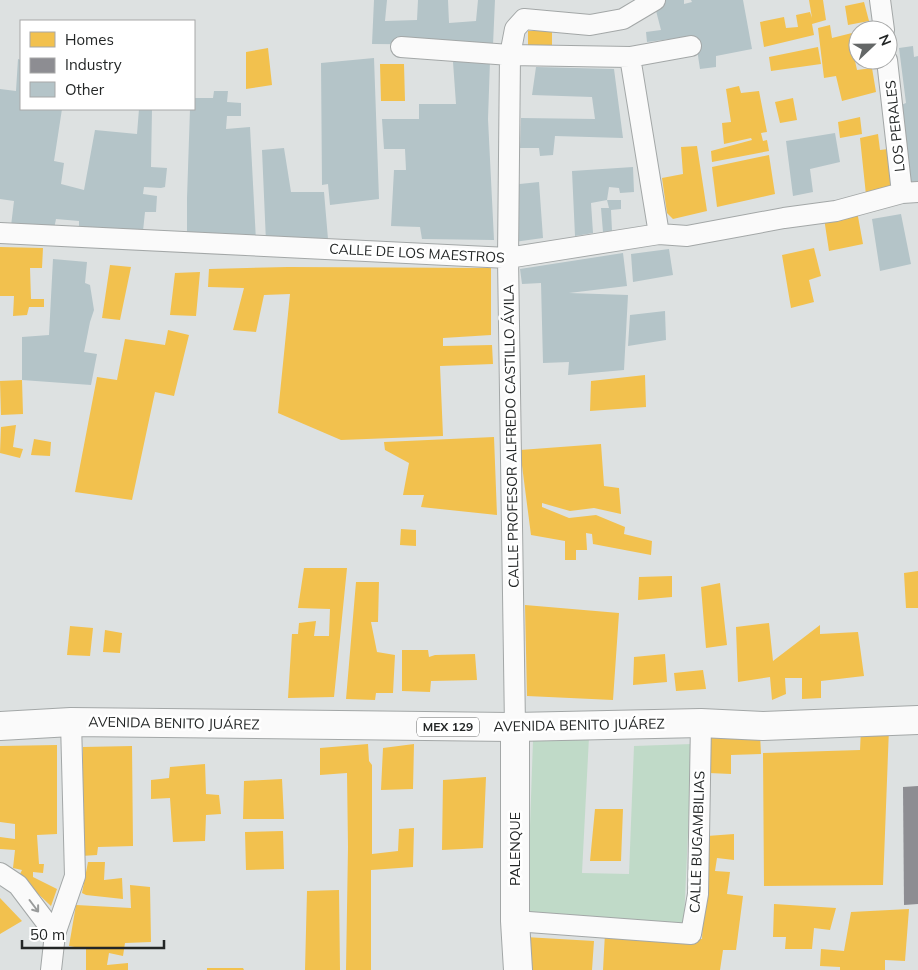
<svg xmlns="http://www.w3.org/2000/svg" width="918" height="970" font-family="Mulish,sans-serif">
<style>
.green{fill:#c0dac8}
.homes{fill:#f2c14e}
.industry{fill:#8d8d92}
.building{fill:#b4c4c8}
.lines{fill:none;stroke-linecap:round;stroke-linejoin:round}
.minor-casing{stroke:#a3a7a7;stroke-width:22}
.secondary-casing{stroke:#a3a7a7;stroke-width:30}
.primary-casing{stroke:#a3a7a7;stroke-width:30}
.minor{stroke:#fafafa;stroke-width:20}
.secondary{stroke:#fafafa;stroke-width:28}
.primary{stroke:#fafafa;stroke-width:28}
.oneway{stroke:#999b9b}
.labels{text-anchor:middle;stroke-width:5;stroke-linejoin:round;paint-order:stroke}
.shield{fill:#fff;stroke:#656767;stroke-width:1}
.shield-label{font-size:12px;font-weight:bold;fill:#232626}
.street-label{font-size:14px;fill:#232626;stroke:#fff}
</style>
<rect width="100%" height="100%" fill="#dde1e1"/>
<path class="green" d="M589 737 582 873 629 874 634 746 692 744 684 921 677 926 527 913 533 740Z"/>
<path class="homes" d="M809 0H823L826 20 812 24 814 35 764 47 760 22 784 17 786 28 798 27 796 15 810 12 812 18Z
M864 2 869 21 848 25 845 6Z
M830 25 832 38 856 32 858 46 852 47 857 70 872 68 876 92 842 101 836 76 824 78 818 28Z
M528 31H552V53L528 52Z
M818 47 821 64 771 71 769 57Z
M268 48 272 85 246 89V52Z
M380 64H404L405 101H381Z
M739 86 741 93 759 91 767 132 761 133 763 141 767 140 769 151 712 162 711 151 752 140 751 138 724 144 722 123 731 122 726 89Z
M793 98 797 120 780 123 775 102Z
M860 117 862 134 840 138 838 122Z
M878 134 880 150 888 149 895 188 866 195 860 138Z
M697 146 707 211 673 219 667 213 662 178 683 174 681 147Z
M769 155 775 194 717 207 712 167Z
M857 211 863 244 829 251 824 218Z
M0 247 43 248 42 268H30L31 299H44V307H29L27 315 13 316 14 296H0Z
M814 248 821 276 809 280 814 302 791 308 782 255Z
M110 265 131 267 120 320 102 318Z
M288 267 491 268V335L443 338V346L492 345 493 364 440 366 443 436 341 440 278 413 290 294 264 295 256 332 233 330 244 288 208 287 209 269Z
M200 272 196 316 170 315 175 273Z
M168 330 189 335 174 396 155 392 132 500 75 492 97 377 117 380 125 339 165 345Z
M645 375 646 407 590 411 591 381Z
M22 380 23 414 1 415 0 381Z
M16 425 13 447 23 449 20 458 0 453 1 427Z
M494 437 497 515 421 507 424 495H403L409 463 385 450 384 442Z
M34 439 51 442 50 456 31 455Z
M601 444 604 486 619 488 621 514 594 508 570 511 542 503V507L569 518 596 515 625 527 624 534 652 541 651 555 593 544 592 534 586 533 587 550H576V560H565V541L531 535 520 450Z
M401 529 416 530V546L400 545Z
M304 568H347L334 697 288 698 292 634H298L299 623 316 621 314 636H329L330 609 298 608Z
M918 571V608H906L904 573Z
M672 576V597L638 600 639 577Z
M356 582H379L378 622H371L377 652 395 655 393 693H376L375 700 346 699Z
M720 583 727 645 706 648 701 587Z
M525 605 619 613 613 700 527 696Z
M769 623 773 661 820 625V634L858 632 864 676 821 681V698L802 699V678H785L786 694 772 700 770 677 738 682 736 627Z
M70 626 93 628 90 656 67 655Z
M105 630 122 633 120 653 103 652Z
M402 650H428L429 657 435 655 475 654 477 680 431 681 430 692 402 691Z
M665 654 667 682 633 685 634 657Z
M703 670 706 689 676 691 674 673Z
M889 728 883 885 764 886 763 753 860 750 861 729Z
M711 732 760 734 761 754 731 755V774L709 773Z
M368 744 369 761 372 765V854L398 851 399 829 414 828 413 867 371 870V970H346L348 847 347 773 320 775V748Z
M414 744 413 789 381 790 383 748Z
M57 745V834L37 835 39 864H44L43 873 33 872V877L57 889 51 906 19 876 22 870 13 868 15 850 0 849V837L15 839V824L0 822V746Z
M132 746 133 846 98 847 97 855 81 856 83 747Z
M205 764 206 794 219 795 221 814 206 815 205 841 173 842 170 798 151 799V780L169 778 170 767Z
M486 777 483 848 442 850 443 780Z
M282 779 284 819H243L244 781Z
M595 809H623L621 861H590Z
M283 831 284 869 246 870 245 832Z
M734 834V860L717 858 715 871 730 872 727 894 743 896 736 950H723L720 970H603L605 933 702 939 707 836Z
M88 862H105L104 880 122 878 123 899 86 895 82 893Z
M130 885 150 887 151 942 125 943 123 956 109 953 107 965 128 963V970H86V949L69 946 76 905 131 908Z
M339 890 340 970H305L307 891Z
M0 898 22 921 0 934Z
M774 904 836 908 830 930 814 928 812 949H785L786 937H773Z
M909 909 905 961 885 960V970H840V967L820 966 821 949 844 951 851 912Z
M525 937 594 941 592 970H526Z
M207 968H243L244 970H207Z"/>
<path class="industry" d="M918 786V904L904 905 903 787Z"/>
<path class="building" d="M374 0H387L385 21 417 20 418 0H448L449 23 476 21 478 0H495L493 45 372 44Z
M662 0H684V4L692 2 691 0H743L752 49 716 56V67L700 69 695 36 647 42 646 32 661 30 654 3Z
M913 46 914 57 918 56V182L910 184 901 105 906 103 899 48Z
M374 58 379 199 330 205 328 184 322 185 321 63Z
M18 59 21 60V109H62L54 161 64 163 61 184 84 190 95 130 137 134 139 109H152L151 167 167 168 165 187 161 188 144 187 143 194 157 196 156 212H145L143 231 79 229V221L56 219 54 229 11 226 14 201 0 199V89L16 91Z
M490 61 488 119 494 240 422 239 420 227 391 226 394 170H406L405 149H384L382 119H419V104H456L453 62Z
M536 67 614 69 623 138 555 136 553 155 540 156 539 148H520L521 118 595 119 592 97 532 95Z
M214 91H228L227 102 241 103V116H227L226 129 250 127 256 241H187V198L190 109H194V98H213Z
M835 133 840 162 810 169 813 192 793 196 786 141Z
M284 148 291 192H324L328 239 266 242 262 150Z
M633 167 634 192 620 193 619 188 609 187 607 200 591 203 593 233 575 236 572 171Z
M539 182 543 238 514 242 510 185Z
M607 200H621V209L611 210 612 231 603 232 601 208H609Z
M901 214 911 264 880 271 872 219Z
M669 249 673 275 633 282 631 254Z
M623 253 627 286 569 293 628 295 624 370 568 375 569 362 543 363 541 283 522 284 520 269Z
M53 259 87 262 85 283 90 285 94 310 90 322 84 352 97 354 91 385 22 380V337L49 335Z
M665 311 666 340 628 346 630 315Z"/>
<g class="lines">
<g class="minor-casing">
<path id="minor" d="M880 0 884 30
M401 47 510 55 630 57 691 46
M630 57 659 234
M887 60 902 193
M0 233 508 258 659 234 687 236 784 218 836 211 902 193 918 192
M515 727 508 258 510 55 515 29 524 19 590 25 623 19 655 0
M0 873 18 885 55 934 51 970
M515 921 691 934 698 894 701 723
M55 934 75 876 71 722"/>
</g>
<g class="secondary-casing">
<path id="secondary" d="M515 727V921L518 970"/>
</g>
<g class="primary-casing">
<path id="primary" d="M0 726 71 722 515 727 701 723 763 726 918 720"/>
</g>
<use href="#minor" class="minor"/>
<use href="#secondary" class="secondary"/>
<use href="#primary" class="primary"/>
</g>
<defs><path id="oneway-shaft" d="M-6 0H5M1.5-3L5.5 0L1.5 3" fill="none" stroke-width="1.6" stroke-linecap="round" stroke-linejoin="round" transform="scale(1.25)"/></defs>
<use class="oneway" href="#oneway-shaft" transform="translate(34 906) rotate(53)"/>
<g class="labels">
<rect class="shield" x="417" y="717.5" width="62" height="19" rx="4"/>
<g class="shield-label">
<text x="448" y="731">MEX 129</text>
</g>
<g class="street-label">
<text transform="translate(895 126) rotate(-96)" y="5">LOS PERALES</text>
<text transform="translate(417 253) rotate(3)" y="5">CALLE DE LOS MAESTROS</text>
<text transform="translate(511 436) rotate(-91)" y="5">CALLE PROFESOR ALFREDO CASTILLO ÁVILA</text>
<text transform="translate(174 723) rotate(1)" y="5">AVENIDA BENITO JUÁREZ</text>
<text transform="translate(579 725) rotate(-1)" y="5">AVENIDA BENITO JUÁREZ</text>
<text transform="translate(697 842) rotate(-88)" y="5">CALLE BUGAMBILIAS</text>
<text transform="translate(515 849) rotate(-90)" y="5">PALENQUE</text>
</g>
</g>
<rect x="20" y="20" width="175" height="90" fill="#ffffff" stroke="#a7a8a8"/>
<rect x="30" y="32" width="25" height="15" fill="#f2c14e" stroke="#a7a8a8"/>
<text x="65" y="45" font-size="15" fill="#232626">Homes</text>
<rect x="30" y="58" width="25" height="15" fill="#8d8d92" stroke="#a7a8a8"/>
<text x="65" y="70" font-size="15" fill="#232626">Industry</text>
<rect x="30" y="82" width="25" height="15" fill="#b4c4c8" stroke="#a7a8a8"/>
<text x="65" y="95" font-size="15" fill="#232626">Other</text>
<g transform="translate(873 45) rotate(68)"><circle r="24" fill="#ffffff" stroke="#a7a8a8"/>
<path d="M0-4L9 19L0 12L-9 19Z" fill="#646767"/>
<text y="-8" font-size="14" font-weight="bold" text-anchor="middle" fill="#232626">N</text>
</g>
<path d="M22 940v8h142v-8" fill="none" stroke="#232626" stroke-width="2.5"/>
<text x="30" y="940" font-size="15" fill="#232626" stroke="#ffffff" stroke-width="4" paint-order="stroke">50 m</text>
</svg>
